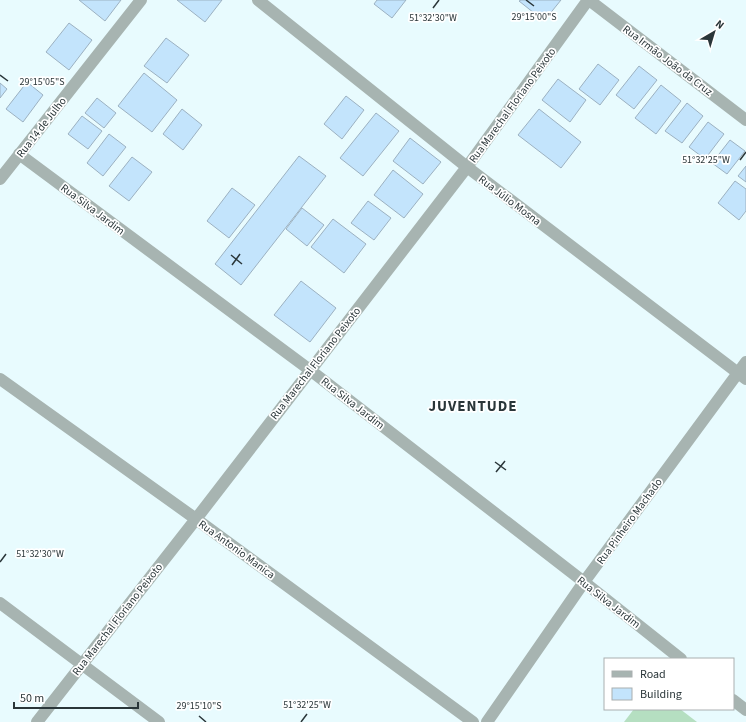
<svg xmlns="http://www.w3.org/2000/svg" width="746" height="722" font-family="'Source Sans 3',sans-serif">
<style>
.green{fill:#b5dfc1}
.building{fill:#c3e4fc;stroke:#9cb1c1}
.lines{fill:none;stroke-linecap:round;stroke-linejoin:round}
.minor{stroke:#a7b4b1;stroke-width:12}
.ticks{fill:none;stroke:#2a3639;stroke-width:1.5}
.labels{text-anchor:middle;stroke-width:3.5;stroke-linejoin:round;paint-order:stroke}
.street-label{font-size:11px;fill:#2a3639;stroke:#fff}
.district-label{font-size:15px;font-weight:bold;letter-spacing:1px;fill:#2a3639;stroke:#fff}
.ticks-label{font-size:10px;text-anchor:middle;fill:#2a3639;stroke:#fff;stroke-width:3.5;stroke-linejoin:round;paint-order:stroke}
</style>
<rect width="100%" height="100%" fill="#e8fbfe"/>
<path class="green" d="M634 709H680L697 722H624Z"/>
<path class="building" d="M79 0H121L105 21Z
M177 0H222L205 22Z
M377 0H406L392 18 374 4Z
M521 0H561L544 21 519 1Z
M69 23 92 40 69 70 46 52Z
M166 38 189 55 167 83 144 66Z
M598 64 619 80 600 105 579 89Z
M639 66 657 80 634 109 616 95Z
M144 73 177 100 152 132 118 106Z
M558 79 586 100 570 122 542 100Z
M27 82 43 95 23 122 6 109Z
M0 83 7 89 0 98Z
M661 85 681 101 656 134 635 118Z
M346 96 364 110 342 139 324 124Z
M97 98 116 113 104 128 85 113Z
M687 103 703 116 682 143 665 131Z
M182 109 202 125 183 150 163 134Z
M539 109 581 142 561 168 518 135Z
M376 113 399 131 363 176 340 158Z
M82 116 102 131 88 149 68 134Z
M708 122 724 134 705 159 689 147Z
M109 134 126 147 103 176 87 163Z
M410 138 441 162 423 184 393 161Z
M730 140 745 151 727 174 712 163Z
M299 156 326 176 241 285 215 264Z
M132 157 152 172 129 201 109 186Z
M746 166V182L738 176Z
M393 170 423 194 404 218 374 195Z
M735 181 746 189V211L739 220 718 203Z
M232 188 255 205 229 238 207 221Z
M368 201 391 218 374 240 351 223Z
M302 208 324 225 307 246 286 229Z
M333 219 366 244 344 273 311 247Z
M301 281 336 308 310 342 274 315Z"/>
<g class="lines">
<path class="minor" d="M258 0 467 167 746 379
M589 0 746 120
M19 154 310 370 584 582 681 659
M0 179 141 0
M0 379 196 519 473 722
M0 603 159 722
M733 700 746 710
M37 722 196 519 467 167 588 0
M487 722 584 582 746 362"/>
</g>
<path class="ticks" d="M526 0 534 6M433 8 439 0M0 75 8 81M740 160 746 152M231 255 242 264M232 265 240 254M495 462 506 470M496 472 505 461M0 562 6 554M199 716 206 722M301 722 307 714"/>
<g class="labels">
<g class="street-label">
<text transform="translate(668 60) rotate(37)" y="4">Rua Irmão João da Cruz</text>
<text transform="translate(512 105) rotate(-54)" y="4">Rua Marechal Floriano Peixoto</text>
<text transform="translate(41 127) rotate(-52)" y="4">Rua 14 de Julho</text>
<text transform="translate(510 200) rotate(37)" y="4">Rua Júlio Mosna</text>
<text transform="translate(93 209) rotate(37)" y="4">Rua Silva Jardim</text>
<text transform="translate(315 363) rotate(-52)" y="4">Rua Marechal Floriano Peixoto</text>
<text transform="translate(353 403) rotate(38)" y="4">Rua Silva Jardim</text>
<text transform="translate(629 521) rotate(-54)" y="4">Rua Pinheiro Machado</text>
<text transform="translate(237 549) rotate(36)" y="4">Rua Antonio Manica</text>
<text transform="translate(609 602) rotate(38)" y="4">Rua Silva Jardim</text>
<text transform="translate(117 619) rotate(-52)" y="4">Rua Marechal Floriano Peixoto</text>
</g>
<g class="district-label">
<text x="473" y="411">JUVENTUDE</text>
</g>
</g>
<g class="ticks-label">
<text x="534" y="20">29°15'00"S</text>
<text x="433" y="21">51°32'30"W</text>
<text x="42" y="85">29°15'05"S</text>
<text x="706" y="163">51°32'25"W</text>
<text x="40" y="557">51°32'30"W</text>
<text x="307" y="708">51°32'25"W</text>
<text x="199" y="709">29°15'10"S</text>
</g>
<rect x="604" y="658" width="130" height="52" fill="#ffffff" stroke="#aaafb0"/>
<rect x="612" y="671" width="20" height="6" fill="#a7b4b1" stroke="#aaafb0"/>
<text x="640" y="678" font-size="12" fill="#2a3639">Road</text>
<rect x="612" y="688" width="20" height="12" fill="#c3e4fc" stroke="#aaafb0"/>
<text x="640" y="698" font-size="12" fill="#2a3639">Building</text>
<g transform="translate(714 32) rotate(38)" stroke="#ffffff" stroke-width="3" paint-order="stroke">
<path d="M0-3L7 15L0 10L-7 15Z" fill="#2a3639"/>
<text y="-6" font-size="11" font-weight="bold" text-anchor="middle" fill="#2a3639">N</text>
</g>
<path d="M14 702v6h124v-6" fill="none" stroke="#2a3639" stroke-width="2"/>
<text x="20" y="702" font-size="12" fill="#2a3639" stroke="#ffffff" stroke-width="3" paint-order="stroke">50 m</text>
</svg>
